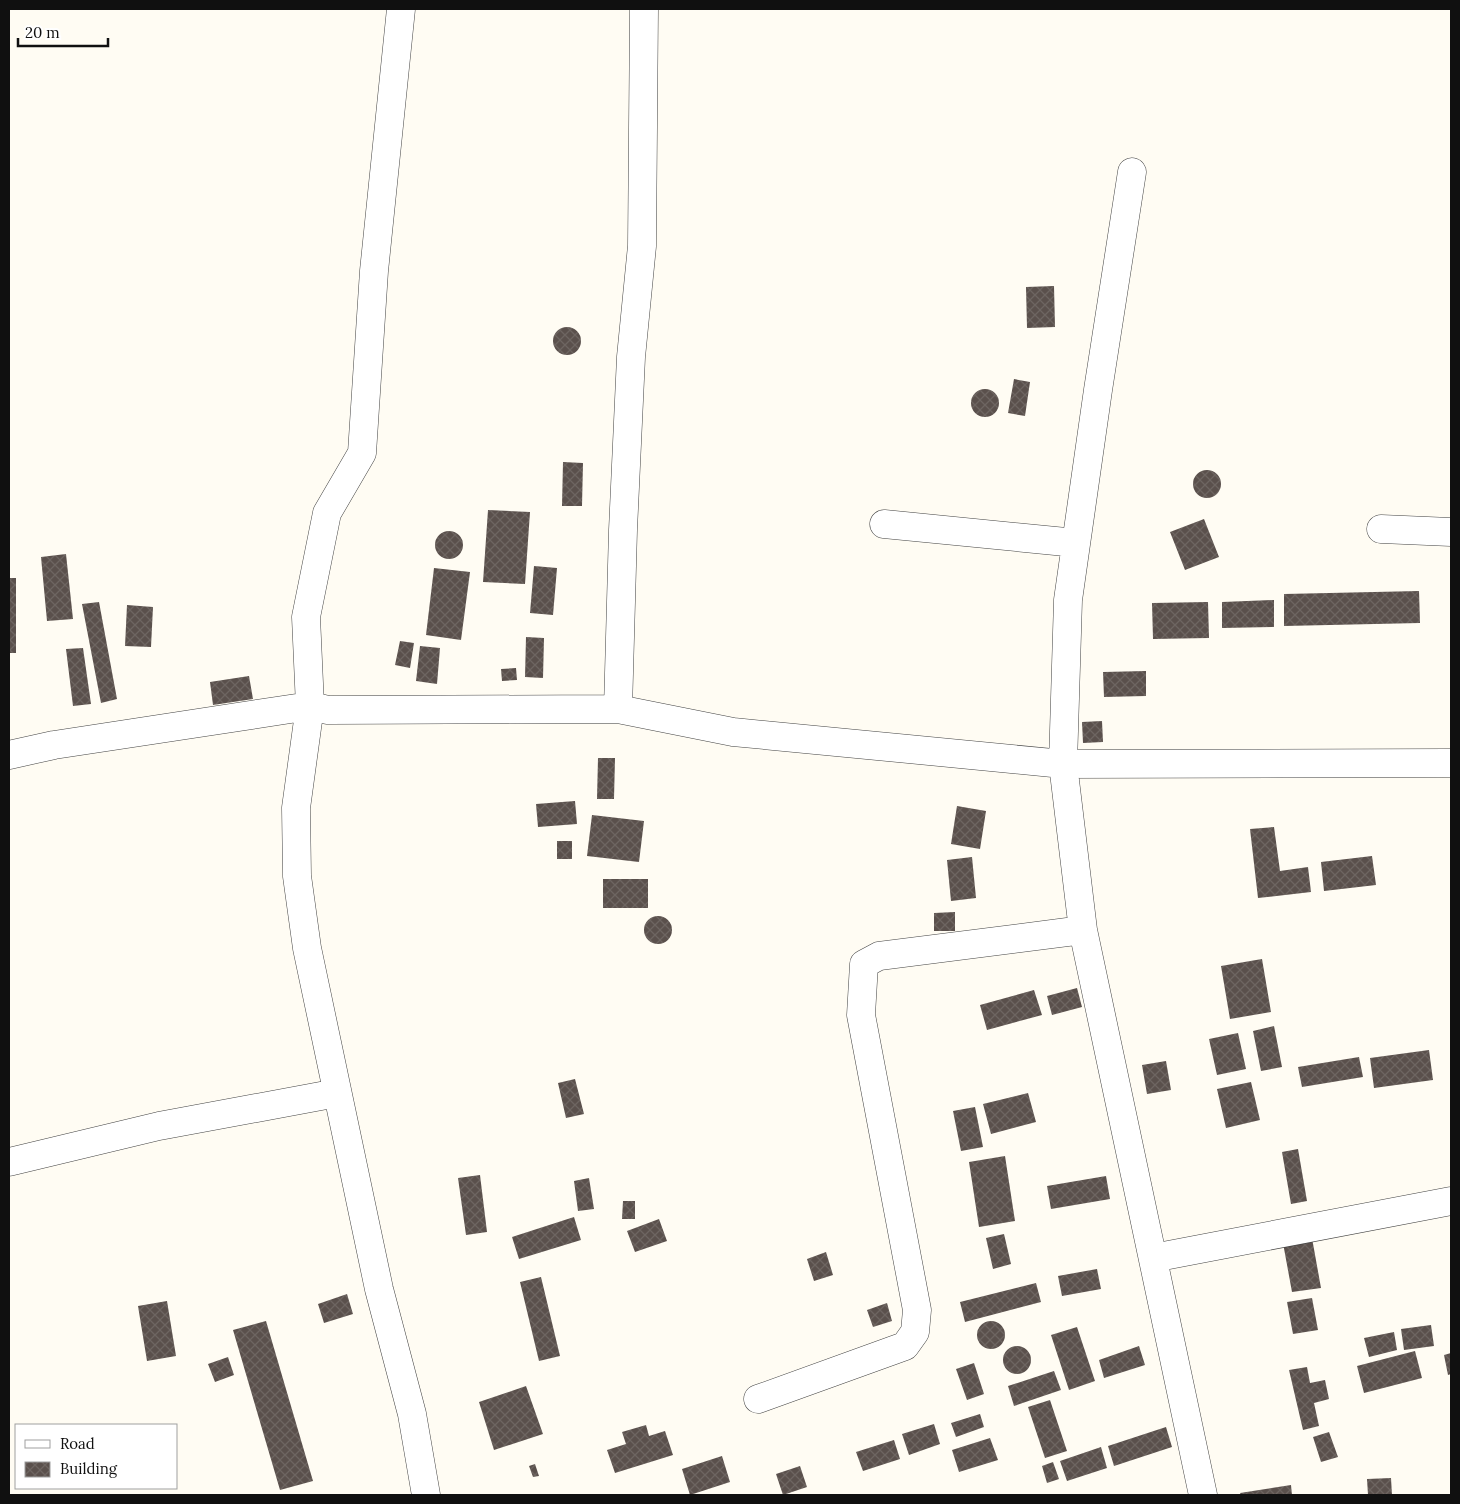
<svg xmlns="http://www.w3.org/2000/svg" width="1460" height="1504" font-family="Lora,serif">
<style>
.building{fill:url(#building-cross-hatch)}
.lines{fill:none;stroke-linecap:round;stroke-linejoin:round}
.minor-casing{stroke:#434343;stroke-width:29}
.minor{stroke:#fff;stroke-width:28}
</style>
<defs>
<pattern id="building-cross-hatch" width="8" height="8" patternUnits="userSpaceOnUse" patternTransform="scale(1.25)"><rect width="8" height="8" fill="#5a504c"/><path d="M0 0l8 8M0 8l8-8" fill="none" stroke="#6d6561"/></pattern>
</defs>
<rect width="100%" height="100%" fill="#fffcf3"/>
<path class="building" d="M1054 286 1055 327 1027 328 1026 287Z
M553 341a14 14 0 1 1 28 0a14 14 0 1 1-28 0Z
M1014 379 1030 382 1025 416 1008 413Z
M971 403a14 14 0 1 1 28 0a14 14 0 1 1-28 0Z
M563 462 583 463 582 506H562Z
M1193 484a14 14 0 1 1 28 0a14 14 0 1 1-28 0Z
M488 510 530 512 525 584 483 582Z
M1204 519 1219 557 1185 570 1170 532Z
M435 545a14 14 0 1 1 28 0a14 14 0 1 1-28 0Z
M66 554 73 619 47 621 41 557Z
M534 566 557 568 553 615 530 613Z
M434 568 470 572 461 640 426 635Z
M9 578H16V653H9Z
M1419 591 1420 623 1284 626V594Z
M1274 600V627L1222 628V602Z
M99 602 117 699 101 703 82 604Z
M1208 602 1209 638 1153 639 1152 603Z
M127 605 153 607 151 647 125 646Z
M526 637 544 638 543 678 525 677Z
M400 641 414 643 410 668 395 665Z
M420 646 440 648 437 684 416 681Z
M83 648 91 704 73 706 66 649Z
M516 668 517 680 502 681 501 669Z
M1146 671V696L1104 697 1103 672Z
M249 676 253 699 213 705 210 682Z
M1102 721 1103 742 1083 743 1082 722Z
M598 758H615L614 799H597Z
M575 801 577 824 538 827 536 804Z
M957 806 986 811 980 849 951 844Z
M592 815 644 821 639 862 587 856Z
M1274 827 1280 871 1308 867 1311 892 1258 898 1250 829Z
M557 841H572V859H557Z
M1372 856 1376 885 1324 891 1321 862Z
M972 857 976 898 951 901 947 860Z
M603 879H648V908H603Z
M955 912V931H934V913Z
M644 930a14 14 0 1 1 28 0a14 14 0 1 1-28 0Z
M1262 959 1271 1012 1230 1019 1221 966Z
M1077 988 1082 1007 1052 1015 1047 996Z
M1034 990 1042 1015 987 1030 980 1005Z
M1274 1026 1282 1067 1261 1071 1253 1031Z
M1238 1033 1246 1069 1217 1075 1209 1039Z
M1429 1050 1433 1080 1374 1088 1370 1058Z
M1359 1057 1363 1077 1302 1087 1298 1067Z
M1166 1061 1171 1090 1147 1094 1142 1065Z
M575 1079 584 1114 566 1118 558 1083Z
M1251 1082 1260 1120 1226 1128 1217 1089Z
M1028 1093 1036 1122 991 1134 983 1104Z
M975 1107 983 1147 961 1151 953 1111Z
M1298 1149 1307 1201 1291 1204 1282 1152Z
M1005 1156 1015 1221 979 1227 969 1162Z
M480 1175 487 1232 466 1235 458 1178Z
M1106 1176 1110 1199 1051 1209 1047 1186Z
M589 1178 594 1209 578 1211 574 1181Z
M623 1201H635V1219H622Z
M574 1217 581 1240 519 1259 512 1237Z
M659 1219 667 1241 635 1252 627 1231Z
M1004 1234 1011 1264 993 1269 986 1238Z
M1312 1238 1321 1288 1292 1292 1283 1243Z
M826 1252 833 1275 814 1281 807 1259Z
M1097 1269 1101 1289 1062 1296 1058 1276Z
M541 1277 560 1356 539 1361 520 1282Z
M1036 1283 1041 1302 965 1322 960 1302Z
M347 1294 353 1314 324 1323 318 1304Z
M1312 1298 1318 1330 1293 1334 1287 1302Z
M167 1301 176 1356 147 1361 138 1306Z
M887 1303 892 1321 873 1327 867 1310Z
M266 1321 313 1481 280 1490 233 1330Z
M977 1335a14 14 0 1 1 28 0a14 14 0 1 1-28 0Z
M1431 1325 1434 1346 1404 1350 1401 1329Z
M1077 1327 1095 1381 1069 1390 1051 1335Z
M1394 1332 1397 1350 1369 1357 1364 1338Z
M1139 1346 1145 1365 1104 1378 1099 1360Z
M1003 1360a14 14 0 1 1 28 0a14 14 0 1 1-28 0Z
M1415 1351 1422 1378 1364 1393 1357 1366Z
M1451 1353V1374L1448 1375 1444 1355Z
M228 1357 234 1375 215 1382 208 1364Z
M974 1363 984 1394 967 1400 956 1369Z
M1307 1367 1310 1383 1325 1380 1329 1399 1314 1403 1319 1426 1303 1430 1289 1370Z
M1054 1371 1061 1390 1014 1406 1008 1386Z
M526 1386 543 1434 494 1450 479 1402Z
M1050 1400 1067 1451 1045 1458 1028 1407Z
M980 1414 984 1427 956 1437 951 1423Z
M934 1424 940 1444 909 1455 902 1434Z
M646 1425 649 1436 665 1431 673 1455 615 1473 607 1450 626 1444 622 1432Z
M1166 1427 1172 1447 1114 1466 1108 1446Z
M1329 1432 1338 1457 1321 1462 1313 1437Z
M990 1438 998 1460 959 1472 952 1450Z
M894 1440 900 1459 863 1471 856 1452Z
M1101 1447 1107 1468 1067 1481 1060 1461Z
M722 1456 730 1482 690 1495 682 1469Z
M1053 1462 1059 1479 1047 1483 1042 1466Z
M535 1464 539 1476 533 1477 529 1466Z
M800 1466 807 1487 783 1495 776 1474Z
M1391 1478 1392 1495H1368L1367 1479Z
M1291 1485 1292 1495H1241L1240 1493Z"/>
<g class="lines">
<g class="minor-casing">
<path id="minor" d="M401 9 374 271 362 453 327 513 306 617 310 706 296 808 297 876 307 948 379 1289 412 1414 426 1495
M1132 172 1098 390 1068 600 1063 764 1083 930 1203 1495
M884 524 1076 543
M1381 529 1451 532
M618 709 623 530 631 357 642 246 644 9
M9 755 54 745 310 706 328 710 618 709 733 732 1063 764 1451 763
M9 1162 159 1126 337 1093
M1153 1258 1451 1201
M758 1399 905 1346 915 1332 917 1310 861 1015 864 964 879 956 1083 930"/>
</g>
<use href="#minor" class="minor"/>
</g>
<rect width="1460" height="1504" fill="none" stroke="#101010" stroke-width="20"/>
<rect x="15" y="1424" width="162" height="65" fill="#ffffff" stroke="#9f9f9f"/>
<rect x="25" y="1440" width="25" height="8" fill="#ffffff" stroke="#9f9f9f"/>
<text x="60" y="1449" font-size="15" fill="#101010">Road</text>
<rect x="25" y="1462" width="25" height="15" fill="url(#building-cross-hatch)" stroke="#9f9f9f"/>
<text x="60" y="1474" font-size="15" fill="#101010">Building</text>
<path d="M18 38v8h90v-8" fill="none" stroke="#101010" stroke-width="2.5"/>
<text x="25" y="38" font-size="15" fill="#101010" stroke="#ffffff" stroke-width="4" paint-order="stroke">20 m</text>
</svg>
